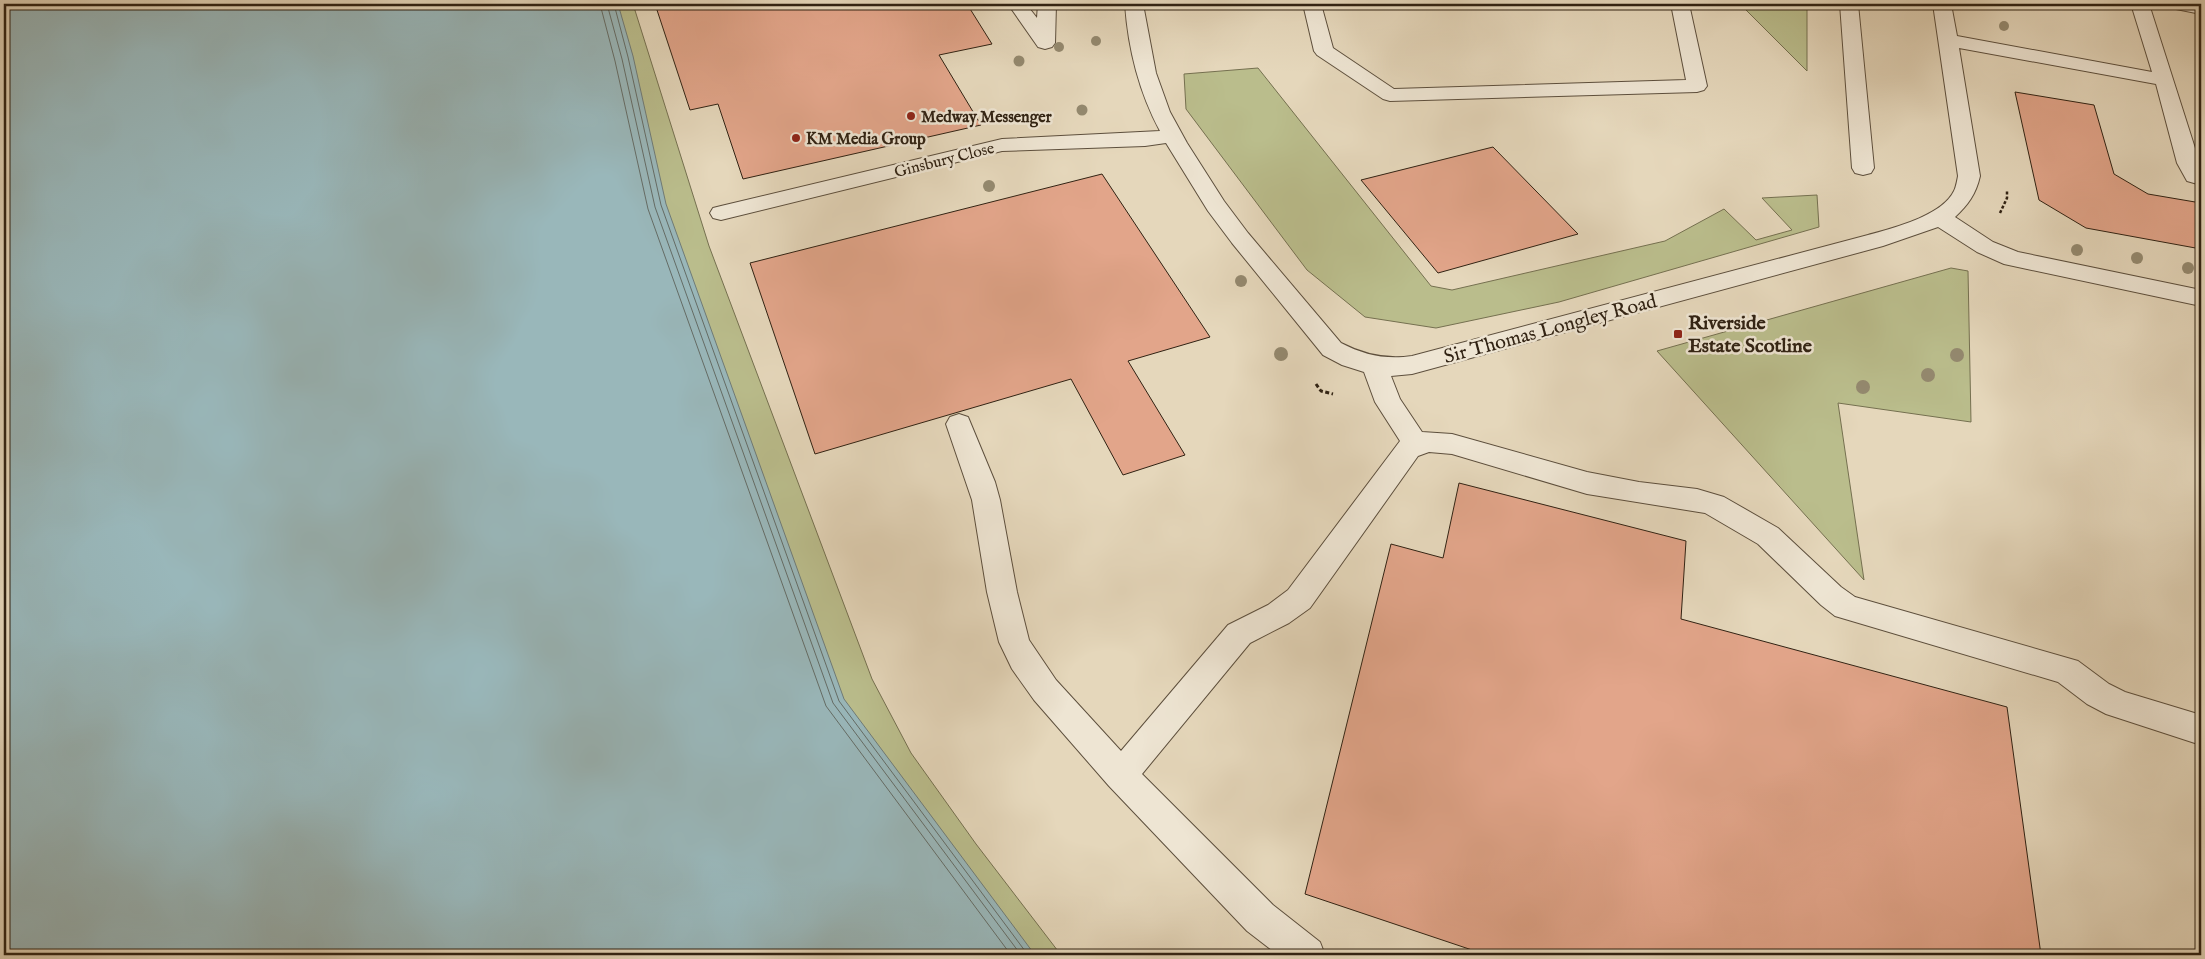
<svg xmlns="http://www.w3.org/2000/svg" width="2205" height="959" font-family="'IM FELL English',serif">
<style>
.green{fill:#babd8c;stroke:#757050}
.water{fill:#99b7ba;stroke:#6f7b77}
.lines{fill:none;stroke-linecap:round;stroke-linejoin:round}
.shore{stroke:#646c66;stroke-width:1}
.building{fill:#e2a58a;stroke:#302213}
.minor-casing{stroke:#5d4f3d;stroke-width:2}
.path-far1{stroke:#302213;stroke-width:2.5;stroke-dasharray:3 2;stroke-linecap:butt}
.path{stroke:#302213;stroke-width:3;stroke-dasharray:4 2.5;stroke-linecap:butt}
.minor{fill:#eee5d3;fill-rule:evenodd}
.tree{fill:#94896f}
.poi-dot{fill:#8f2418;stroke:#eee5d3;stroke-width:2}
.labels{text-anchor:middle;stroke-width:5;stroke-linejoin:round;paint-order:stroke}
.far-poi-label{font-size:16px;font-weight:bold;fill:#302213;stroke:#eee5d3;text-anchor:start}
.far-street-label{font-size:16px;fill:#302213;stroke:#eee5d3}
.poi-label{font-size:20px;font-weight:bold;fill:#302213;stroke:#eee5d3;text-anchor:start}
.street-label{font-size:20px;fill:#302213;stroke:#eee5d3}
</style>
<rect width="100%" height="100%" fill="#e5d7bb"/>
<filter id="stains"><feTurbulence type="fractalNoise" baseFrequency=".004" numOctaves="4"/><feColorMatrix values="0 0 0 0 .2 0 0 0 0 .09 0 0 0 0 .02 0 0 0 .5 -.17"/></filter>
<radialGradient id="worn" r=".72"><stop offset=".6" stop-color="#630" stop-opacity="0"/><stop offset="1" stop-color="#630" stop-opacity=".3"/></radialGradient>
<path class="green" d="M496 4H633L709 246 872 679 911 753 976 844 1061 955H950Z
M1740 4H1807V71Z
M1258 68 1431 286 1452 290 1665 241 1724 209 1756 240 1792 230 1762 198 1817 195 1819 227 1559 302 1436 328 1365 317 1307 270 1186 109 1184 74Z
M1951 268 1968 271 1971 422 1838 403 1864 580 1657 351Z"/>
<path class="water" d="M4 4H618L633 56 666 204 844 699 1035 955H4Z"/>
<g class="lines">
<path class="shore" d="M600 4 615 61 648 209 826 706 1011 955
M607 4 622 59 655 207 833 703 1021 955
M614 4 628 57 661 205 839 701 1028 955"/>
</g>
<path class="building" d="M655 4H967L992 44 939 55 981 125 743 179 718 104 690 110Z
M2015 92 2094 105 2114 174 2148 194 2201 203V249L2086 228 2039 200Z
M1493 147 1578 234 1438 273 1361 180Z
M1102 174 1210 337 1128 361 1185 455 1123 475 1071 379 815 454 750 263Z
M1459 483 1686 541 1681 619 2007 707 2041 955H1487L1305 894 1391 544 1443 558Z"/>
<g class="lines">
<g class="minor-casing">
<path id="minor" d="M1008 4H1026L1037 18 1038 4H1056L1055 43 1052 47 1045 49 1038 47Z
M1125 4H1143L1156 73 1170 112 1187 143 1224 201 1248 233 1341 343C1364 355 1386 360 1412 356L1868 235C1893 228 1942 216 1954 191 1956 187 1957 181 1958 176L1933 4H1951L1957 36 2152 72 2131 4H2149L2201 167V185L2187 181 2177 163 2156 84 1959 48 1980 176C1976 194 1968 205 1955 217L1993 242 2018 252 2201 290V306L2004 264 1977 252 1938 227 1883 246 1412 374 1391 376 1400 399 1422 432 1452 434 1587 472 1639 482 1697 489 1724 497 1778 528 1841 587 1855 597 2078 661 2109 684 2125 692 2201 715V745L2106 714 2087 704 2058 682 1835 616 1821 605 1758 544 1705 513 1587 494 1452 454 1429 452 1418 456 1310 608 1289 623 1250 643 1142 774 1273 905 1320 942 1325 955H1278L1247 931 1109 786 1034 700 1012 669 999 642 987 592 972 500 946 424 950 417 959 414 968 417 995 482 1000 500 1017 592 1029 640 1056 680 1121 751 1228 625 1268 605 1288 590 1400 441 1375 402 1364 372 1342 365 1323 355 1232 243 1208 211 1166 143 1145 146 1002 151 721 220 713 218 710 213 713 208 721 206 1002 139 1160 131C1139 92 1128 48 1125 4Z
M1303 4H1321L1333 48 1394 89 1686 80 1671 4H1689L1707 86 1704 90 1697 92 1390 101 1383 99 1317 55 1314 51Z
M1840 4H1858L1874 168 1871 173 1863 175 1855 173 1852 168Z
M2169 4H2201V14L2171 8Z"/>
</g>
<path class="path-far1" d="M2000 213 2007 198V191"/>
<path class="path" d="M1316 384 1321 391 1333 394"/>
<use href="#minor" class="minor"/>
</g>
<g class="tree">
<circle cx="2004" cy="26" r="5"/>
<circle cx="1096" cy="41" r="5"/>
<circle cx="1059" cy="47" r="5"/>
<circle cx="1019" cy="61" r="5.5"/>
<circle cx="1082" cy="110" r="5.5"/>
<circle cx="989" cy="186" r="6"/>
<circle cx="2077" cy="250" r="6"/>
<circle cx="2137" cy="258" r="6"/>
<circle cx="2188" cy="268" r="6"/>
<circle cx="1241" cy="281" r="6"/>
<circle cx="1281" cy="354" r="7"/>
<circle cx="1957" cy="355" r="7"/>
<circle cx="1928" cy="375" r="7"/>
<circle cx="1863" cy="387" r="7"/>
</g>
<g class="poi-dot">
<circle cx="911" cy="116" r="5"/>
<circle cx="796" cy="138" r="5"/>
<rect x="1673" y="329" width="10" height="10" rx="2.5"/>
</g>
<g class="labels">
<g class="far-poi-label">
<text x="921" y="122">Medway Messenger</text>
<text x="806" y="144">KM Media Group</text>
</g>
<g class="far-street-label">
<text transform="translate(944 159) rotate(-14)" y="6">Ginsbury Close</text>
</g>
<g class="poi-label">
<text x="1688" y="329">Riverside<tspan x="1688" dy="23">Estate Scotline</tspan></text>
</g>
<g class="street-label">
<text transform="translate(1550 328) rotate(-15)" y="7">Sir Thomas Longley Road</text>
</g>
</g>
<rect width="2205" height="959" fill="none" stroke="#e5d7bb" stroke-width="20"/>
<rect x="5" y="5" width="2195" height="949" fill="none" stroke="#302213" stroke-width="2.5"/>
<rect x="10" y="10" width="2185" height="939" fill="none" stroke="#302213"/>
<rect width="100%" height="100%" filter="url(#stains)"/>
<rect width="100%" height="100%" fill="url(#worn)"/>
</svg>
